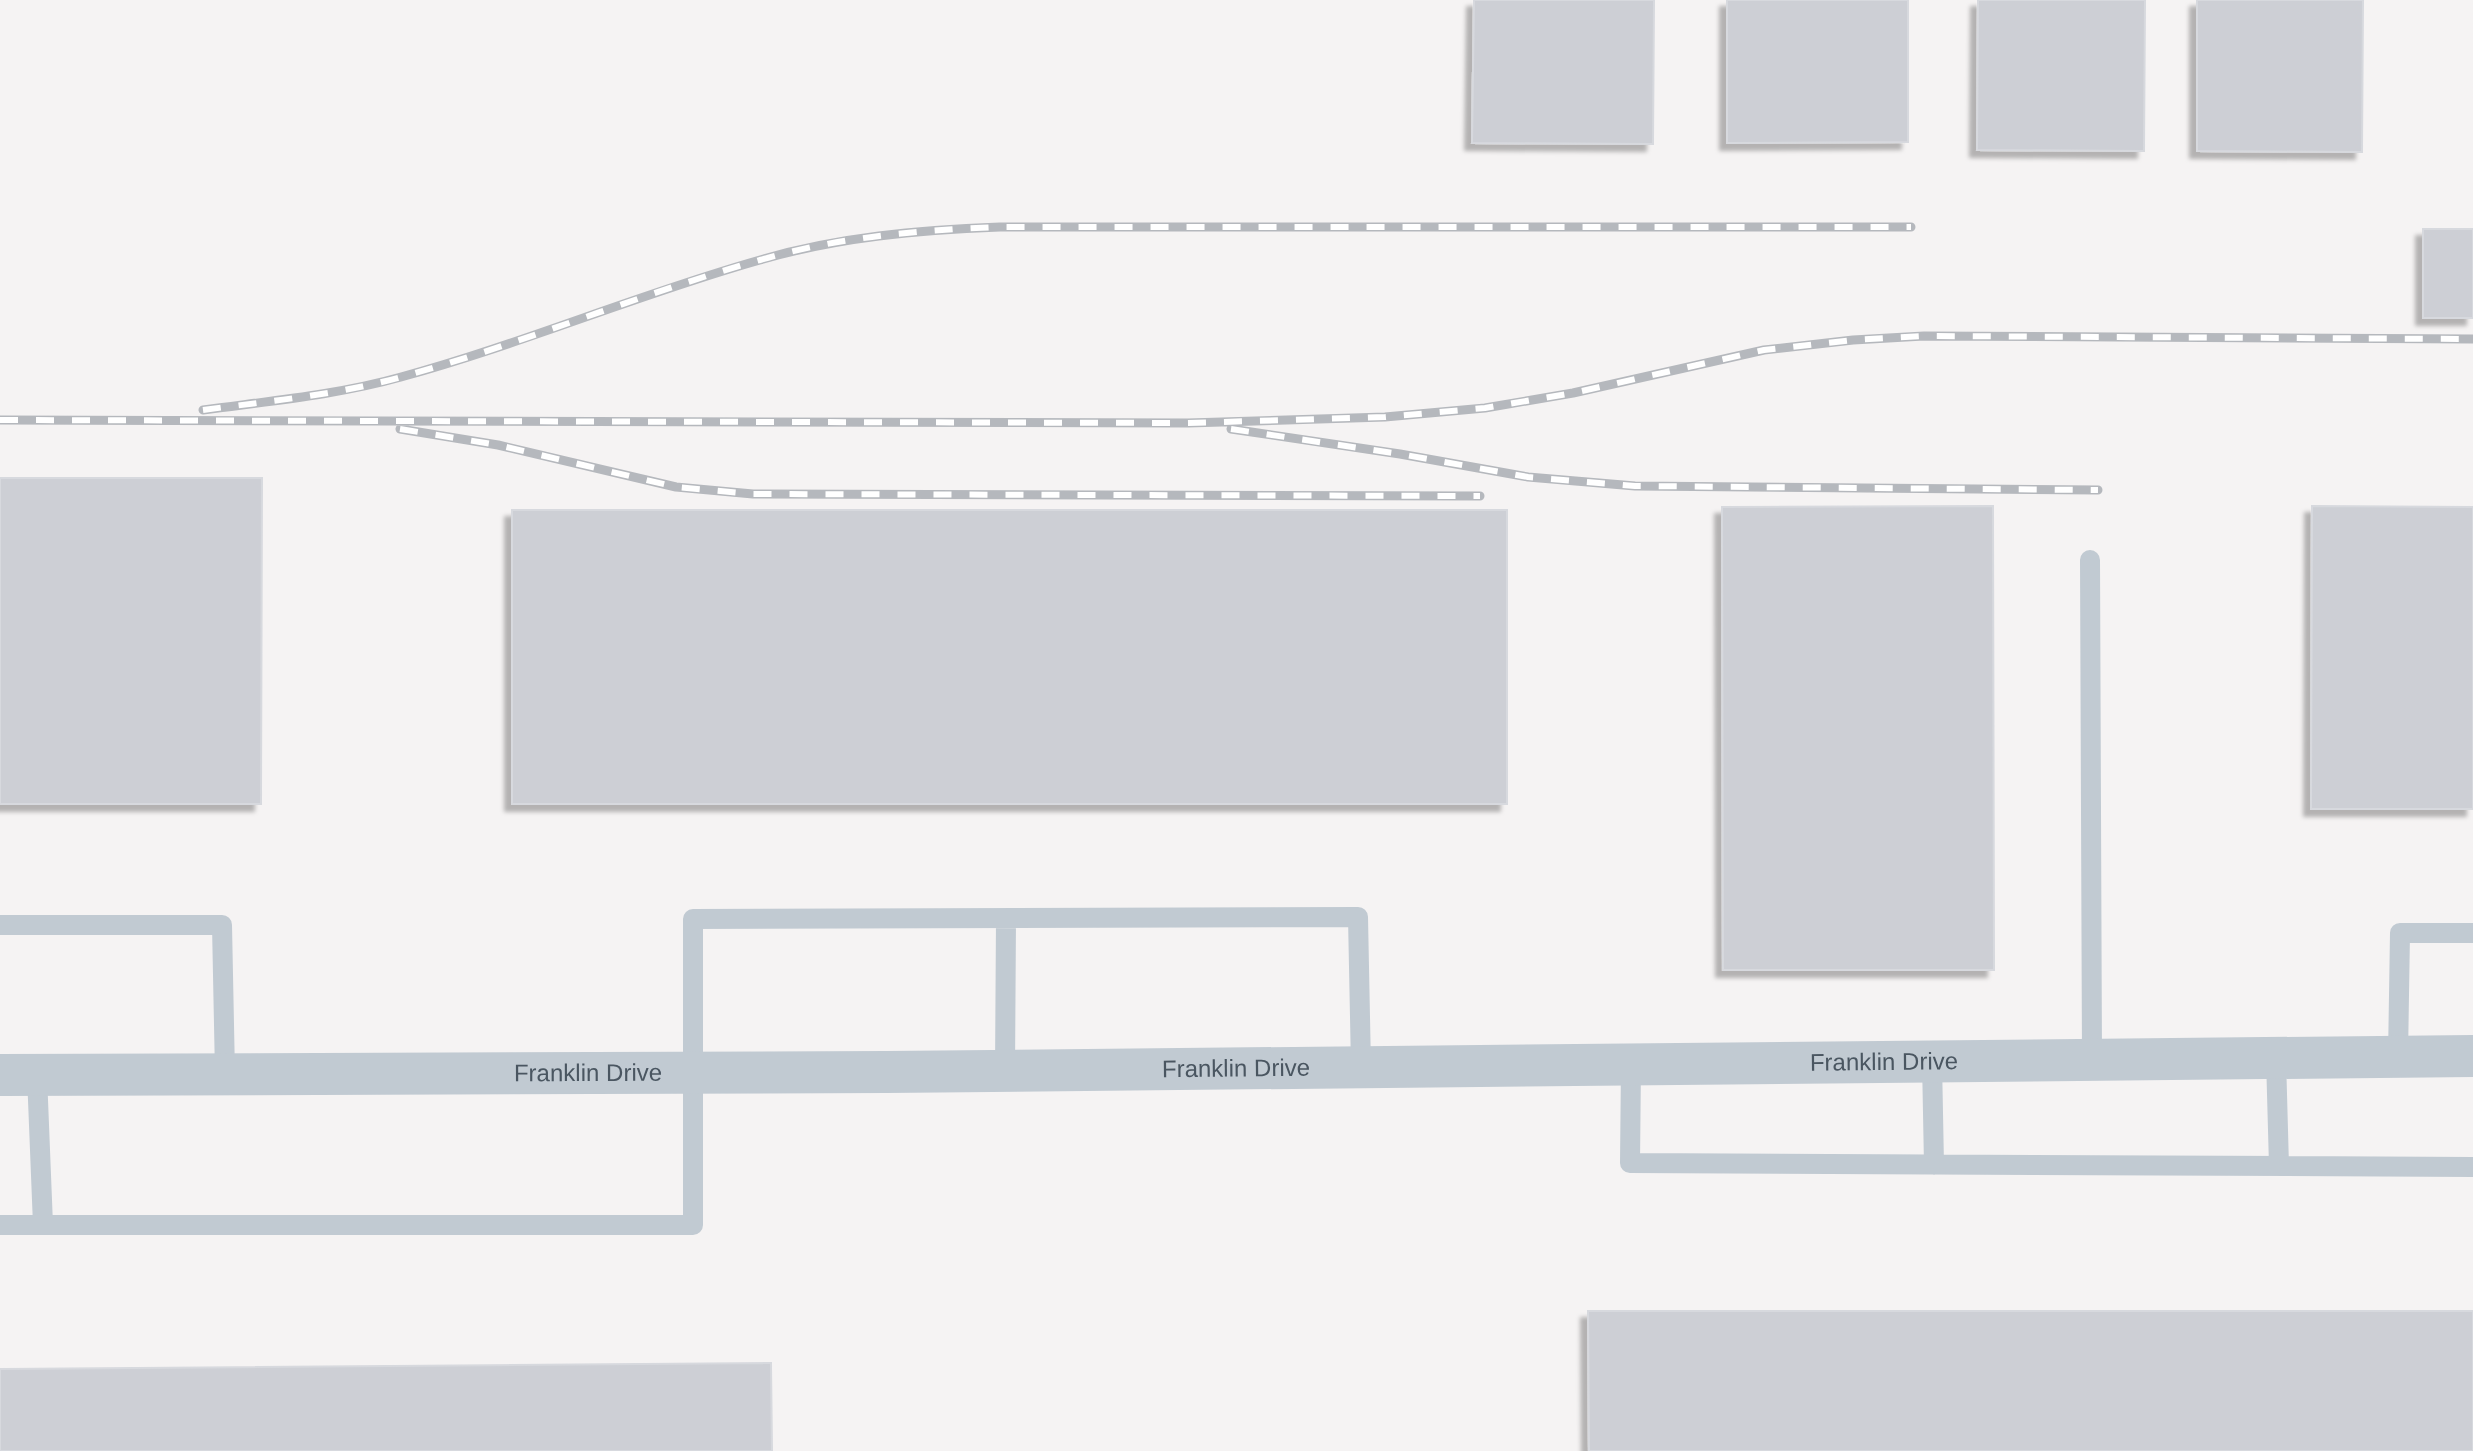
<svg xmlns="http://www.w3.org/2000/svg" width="2473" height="1451" font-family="Helvetica,sans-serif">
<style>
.building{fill:#cdcfd5;stroke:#d7d9de;stroke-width:2;filter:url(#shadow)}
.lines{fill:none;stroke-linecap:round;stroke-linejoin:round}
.lane{stroke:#c1cad2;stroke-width:20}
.street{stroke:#c1cad2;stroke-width:42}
.rail-casing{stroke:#b5b8bd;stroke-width:9}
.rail{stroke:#fff;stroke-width:6;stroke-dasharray:18;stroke-linecap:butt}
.labels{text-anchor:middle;stroke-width:7;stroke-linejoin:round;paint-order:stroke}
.street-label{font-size:24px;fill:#4a5661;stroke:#fff}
</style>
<defs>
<filter id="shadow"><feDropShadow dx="-7" dy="7" stdDeviation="2" flood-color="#0004"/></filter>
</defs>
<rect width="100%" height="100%" fill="#f5f3f3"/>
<path class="building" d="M1474 0H1654L1653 144 1472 143Z
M1727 0H1908V142L1727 143Z
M1978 0H2145L2144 151 1977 150Z
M2197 0H2363L2362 152 2197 151Z
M2423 229H2473V318H2423Z
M0 478H262L261 804H0Z
M1993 506 1994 970H1723L1722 507Z
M2312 506 2473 507V809H2311Z
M512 510H1507V804H512Z
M1588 1311H2473V1451H1589Z
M771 1363 772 1451H0V1369Z"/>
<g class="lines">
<path class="lane" d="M2090 560 2092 1060
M0 925H222L225 1074
M2398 1057 2400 933H2473
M2276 1058 2279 1166
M1932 1061 1934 1165
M1631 1064 1630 1163 2473 1167
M1005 1071 1006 919
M37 1075 43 1225
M0 1225H693V919L1358 917 1361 1067"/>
<path class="street" id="s1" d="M0 1075 887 1072 2473 1056"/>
<g class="rail-casing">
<path id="rail" d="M203 410C269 401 337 395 401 377 522 344 639 294 760 260 838 237 919 230 1000 227H1911
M0 420 1188 423 1385 417 1485 408 1573 393 1764 350 1853 340 1924 336 2473 339
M400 429 498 445 676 487 753 494 1480 496
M1231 429 1400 454 1528 477 1635 486 2098 490"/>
</g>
<use href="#rail" class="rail"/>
</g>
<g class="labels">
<g class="street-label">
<text dy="8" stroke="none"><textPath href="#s1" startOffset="1884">Franklin Drive</textPath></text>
<text dy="8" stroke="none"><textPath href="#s1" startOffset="1236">Franklin Drive</textPath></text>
<text dy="8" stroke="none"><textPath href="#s1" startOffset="588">Franklin Drive</textPath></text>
</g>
</g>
</svg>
